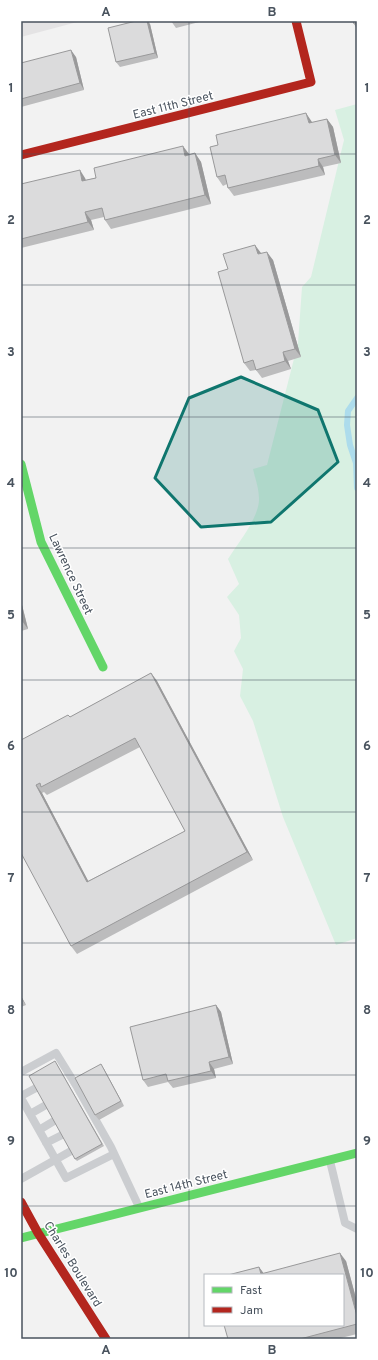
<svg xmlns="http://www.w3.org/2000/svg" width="378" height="1360" font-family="Overpass,sans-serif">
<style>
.education{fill:#e4e3e4}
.green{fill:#d8f0e2}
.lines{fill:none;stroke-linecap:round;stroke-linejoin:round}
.stream{stroke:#addcec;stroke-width:6}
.lane{stroke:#cbcdd0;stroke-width:8}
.fast{stroke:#63d668;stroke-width:9}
.jam{stroke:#b3261e;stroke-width:9}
.wall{fill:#bcbcbd;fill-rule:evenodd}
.shaded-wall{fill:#99999a}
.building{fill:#dbdbdc;stroke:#99999a;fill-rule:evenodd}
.marked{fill:#0f766e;fill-opacity:0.2;stroke:#0f766e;stroke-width:3;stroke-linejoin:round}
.grid{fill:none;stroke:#49535e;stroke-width:1;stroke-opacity:0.55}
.labels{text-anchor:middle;stroke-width:3;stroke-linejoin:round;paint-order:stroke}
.street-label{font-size:12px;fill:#49535e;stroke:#fff}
.neatline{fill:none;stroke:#49535e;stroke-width:1.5}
.grid-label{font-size:13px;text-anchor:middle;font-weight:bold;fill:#49535e}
</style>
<rect width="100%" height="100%" fill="#f2f2f2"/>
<path class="education" d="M21 21H81L21 37Z"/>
<path class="green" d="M357 104V938L336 945 283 817 253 721 240 696 243 669 234 651 241 638 239 615 227 597 239 584 228 559C238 543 259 518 259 499 259 489 255 478 253 469L267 465 298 343 302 287 311 277 344 140 335 110Z"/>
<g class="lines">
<path class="stream" d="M357 398 348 411 347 425 350 445 356 463 357 488"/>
<path class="lane" d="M21 1072 56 1053 77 1087 111 1147 139 1207
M21 1096 36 1088
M21 1098 66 1178 114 1154
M30 1114 46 1105
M39 1130 54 1121
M46 1143 62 1135
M330 1161 345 1223 357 1229
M21 1179 71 1151"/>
<path class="fast" d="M21 464 41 542 103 667
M21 1238 357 1153"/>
<path class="jam" d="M21 155 311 82 296 21
M21 1202 38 1233 106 1339"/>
</g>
<path class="wall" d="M171 21H203L176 28Z
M357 21V29L354 24Z
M150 24 158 58 120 67 116 62Z
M76 57 84 90 21 107V63Z
M327 119 333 127 341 163 323 167 325 175 234 196 228 188 227 184 223 186 217 177 312 122V123Z
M195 153 201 162 211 204 111 229 105 220 104 217 91 220 94 230 21 248V184L85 178 86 180Z
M261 253 273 260 301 357 288 361 291 369 262 378 256 370 250 371 244 363 228 269Z
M21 601 28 629 21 631Z
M151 673 157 681 253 860 77 954 71 946 21 740 70 717ZM140 747 185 831 88 881 42 793 44 792 47 795Z
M21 996 26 1005 21 1007Z
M216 1005 221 1012 233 1064 214 1069 216 1078 173 1088 168 1082 148 1087 143 1080Z
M57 1064 104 1146 77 1161 75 1159Z
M104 1069 124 1106 99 1120 95 1115Z
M346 1261 357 1302V1334L337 1339H228V1275L259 1267 263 1273Z"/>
<path class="shaded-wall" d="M147 21H148L150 24 158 58 155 53Z
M71 50 76 57 84 90 80 83Z
M306 113 312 122 315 132 309 123Z
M327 119 333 127 341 163 335 155Z
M183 146 189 154 191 164 185 156Z
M195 153 201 162 211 204 205 195Z
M318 159 323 167 325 175 319 166Z
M80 170 85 178 88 190 82 181Z
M85 212 91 220 94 230 88 222Z
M255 245 261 253 258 254Z
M267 252 273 260 301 357 295 349Z
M283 352 288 361 291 369 285 361Z
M21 601 28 629 22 621 21 616Z
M151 673 157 681 253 860 247 852Z
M36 785 42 793 93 890 87 882Z
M21 996 26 1005 21 998Z
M216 1005 221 1012 233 1064 229 1057Z
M209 1062 214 1069 216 1078 211 1071Z
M101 1064 104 1069 124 1106 121 1101Z
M340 1253 346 1261 357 1302V1316Z
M259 1267 265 1275 261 1274Z"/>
<path class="building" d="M136 21H147L155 53 116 62 108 28Z
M353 21H357V23L354 24Z
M71 50 80 83 21 99V63Z
M306 113 309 123 327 119 335 155 318 159 319 166 228 188 225 175 217 177 210 147 218 145 216 135Z
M183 146 185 156 195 153 205 195 105 220 102 208 85 212 88 222 21 239V184L80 170 82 181 96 178 94 168Z
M255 245 258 254 267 252 295 349 283 352 285 361 256 370 253 360 244 363 218 272 228 269 223 254Z
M151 673 247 852 71 946 21 853V740L68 715 70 717ZM135 738 185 831 87 882 36 785 40 783 41 787Z
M216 1005 229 1057 209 1062 211 1071 168 1081 166 1074 143 1080 130 1027Z
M55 1061 102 1144 75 1159 29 1076Z
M101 1064 121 1101 95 1115 75 1078Z
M340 1253 357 1316V1324L300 1339H228L224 1325H343V1275H228L259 1267 261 1274Z"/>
<path class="marked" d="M241 377 318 410 338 462 271 522 201 527 155 478 189 398Z"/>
<path class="grid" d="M189 21V1339M21 154H357M21 285H357M21 417H357M21 548H357M21 680H357M21 812H357M21 943H357M21 1075H357M21 1206H357"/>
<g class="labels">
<g class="street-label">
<text transform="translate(173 105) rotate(-14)" y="4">East 11th Street</text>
<text transform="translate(71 574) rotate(65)" y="4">Lawrence Street</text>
<text transform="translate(186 1184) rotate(-14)" y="4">East 14th Street</text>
<text transform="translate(73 1264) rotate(58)" y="4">Charles Boulevard</text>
</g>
</g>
<rect width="378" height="1360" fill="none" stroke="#ffffff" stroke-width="44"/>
<rect x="204" y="1274" width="140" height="52" fill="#ffffff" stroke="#b6babf"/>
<rect x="212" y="1287" width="20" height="6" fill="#63d668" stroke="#b6babf"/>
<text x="240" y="1294" font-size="12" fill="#49535e">Fast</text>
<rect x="212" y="1307" width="20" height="6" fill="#b3261e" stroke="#b6babf"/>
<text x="240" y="1314" font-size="12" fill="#49535e">Jam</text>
<rect x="22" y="22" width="334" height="1316" class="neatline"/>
<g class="grid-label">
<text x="106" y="16">A</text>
<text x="272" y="16">B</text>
<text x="11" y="92">1</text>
<text x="367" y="92">1</text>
<text x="11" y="224">2</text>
<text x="367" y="224">2</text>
<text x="11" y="356">3</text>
<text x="367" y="356">3</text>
<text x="11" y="487">4</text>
<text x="367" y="487">4</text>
<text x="11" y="619">5</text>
<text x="367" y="619">5</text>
<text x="11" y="750">6</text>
<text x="367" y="750">6</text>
<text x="11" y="882">7</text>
<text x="367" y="882">7</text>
<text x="11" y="1014">8</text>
<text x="367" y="1014">8</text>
<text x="11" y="1145">9</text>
<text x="367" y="1145">9</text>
<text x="11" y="1277">10</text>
<text x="367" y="1277">10</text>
<text x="106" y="1354">A</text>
<text x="272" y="1354">B</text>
</g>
</svg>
